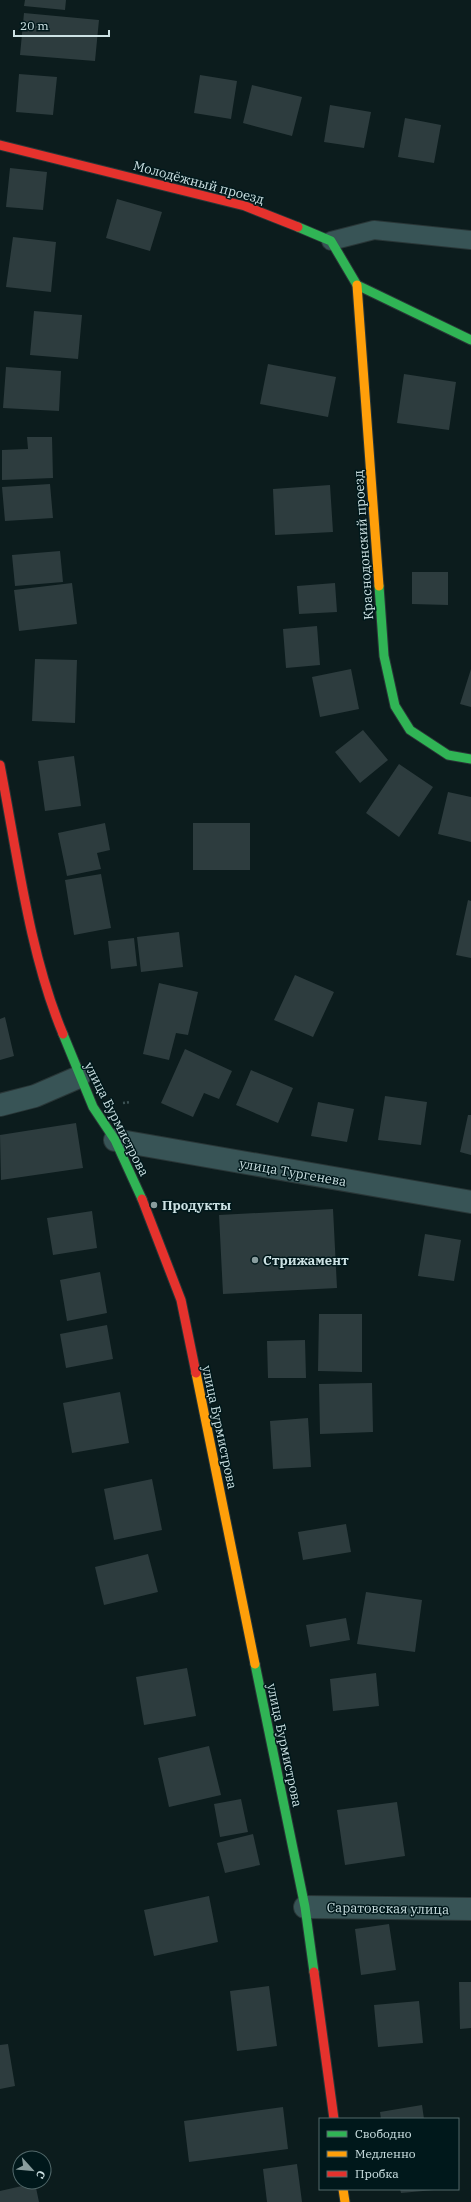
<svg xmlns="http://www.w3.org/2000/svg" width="471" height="2202" font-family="'IBM Plex Serif',serif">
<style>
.building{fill:#2d3c3e}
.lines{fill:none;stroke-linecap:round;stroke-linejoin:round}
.lane-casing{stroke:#293637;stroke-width:20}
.street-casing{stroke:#293637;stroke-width:24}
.fast-casing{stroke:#293637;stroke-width:11}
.slow-casing{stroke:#293637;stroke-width:11}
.jam-casing{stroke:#293637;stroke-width:11}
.path{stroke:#3c5153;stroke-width:2.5;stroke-dasharray:2 2;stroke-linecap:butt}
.lane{stroke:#385456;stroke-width:18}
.street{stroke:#385456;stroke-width:22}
.fast{stroke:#30b455;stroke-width:9}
.slow{stroke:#ff9f0a;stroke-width:9}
.jam{stroke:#e5322d;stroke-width:9}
.poi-dot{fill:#899d9e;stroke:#00181b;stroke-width:1.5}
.labels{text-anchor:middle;stroke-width:3;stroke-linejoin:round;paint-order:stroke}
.street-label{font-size:13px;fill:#cde2e4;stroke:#00181b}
.poi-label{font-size:13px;font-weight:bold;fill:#cde2e4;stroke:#00181b;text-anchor:start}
</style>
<rect width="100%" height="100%" fill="#0c1c1d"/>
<path class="building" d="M25 0H66L65 10 24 6Z
M24 13 99 20 95 61 20 55Z
M19 74 57 77 53 115 16 112Z
M200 75 237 81 231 119 194 113Z
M252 85 302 97 292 136 243 123Z
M330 105 371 112 364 148 324 142Z
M405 118 441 125 434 163 398 157Z
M10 168 47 172 43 210 6 207Z
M117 199 162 212 150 251 106 238Z
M13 237 56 242 51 292 6 287Z
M34 311 82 315 78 359 30 355Z
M268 364 336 377 328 417 260 404Z
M6 367 61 371 59 411 3 408Z
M404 374 456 382 449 430 397 423Z
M27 437H52L53 478 2 480V450L28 449Z
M50 484 53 518 5 521 2 487Z
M330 485 333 532 275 535 273 489Z
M60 551 63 582 15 586 12 555Z
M412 572H448V605L412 604Z
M72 583 77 624 19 631 14 590Z
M335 583 337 612 299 614 297 586Z
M317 626 320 665 286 668 283 629Z
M35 659 77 660 75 723 32 721Z
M351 669 359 709 320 717 312 677Z
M471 669V707L460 704Z
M363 730 388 760 360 783 335 752Z
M74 756 81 806 45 811 38 761Z
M399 764 433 787 399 837 366 813Z
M448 792 471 797V842L438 834Z
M105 823 110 850 97 853 101 869 67 876 58 833Z
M193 823H250V870H193Z
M101 874 111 928 74 935 65 880Z
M468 900 471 901V958L456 955Z
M179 932 183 967 141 972 137 937Z
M134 938 137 966 111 969 108 941Z
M295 975 334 992 313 1037 274 1020Z
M159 983 198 992 188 1035 176 1033 169 1060 143 1054Z
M5 1017 14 1056 0 1060V1019Z
M185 1049 232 1071 219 1099 204 1093 193 1117 161 1103Z
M251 1070 293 1088 278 1123 236 1105Z
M385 1096 427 1102 421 1145 378 1140Z
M318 1102 354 1109 347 1142 311 1136Z
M468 1115H471V1155L460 1152Z
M76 1123 83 1168 1 1180 0 1135Z
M333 1209 337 1288 223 1294 219 1215Z
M92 1211 97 1248 53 1255 47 1218Z
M425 1234 461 1240 454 1281 418 1276Z
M100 1272 107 1313 67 1321 60 1280Z
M319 1314H362V1372L318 1371Z
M107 1325 113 1359 66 1368 60 1334Z
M305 1340 306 1378H268L267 1341Z
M372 1383 373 1432 320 1434 319 1384Z
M120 1392 129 1443 72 1453 63 1403Z
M308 1418 311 1467 273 1469 270 1421Z
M152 1479 162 1530 114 1540 104 1489Z
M346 1524 351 1552 303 1560 298 1532Z
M148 1554 158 1592 104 1605 95 1567Z
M366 1592 422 1600 415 1652 357 1644Z
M346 1618 350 1640 310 1647 306 1625Z
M187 1668 196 1716 144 1725 136 1677Z
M376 1673 379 1706 333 1711 330 1679Z
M209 1746 221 1795 169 1807 158 1758Z
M241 1799 248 1832 220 1837 214 1804Z
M397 1802 405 1856 345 1865 337 1810Z
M253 1834 260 1865 225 1873 217 1843Z
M209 1896 218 1942 154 1956 144 1910Z
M389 1924 396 1970 361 1975 355 1929Z
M459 1982H471V2028L460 2029Z
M269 1986 277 2046 237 2051 230 1991Z
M419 2001 423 2043 378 2047 374 2005Z
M8 2044 15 2086 0 2089V2045Z
M422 2105 424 2119H381L380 2112Z
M283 2107 288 2149 189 2162 184 2121Z
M297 2164 302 2202H267L263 2169Z
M35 2183 39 2202H0V2191Z
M400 2189H434V2190L401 2193Z"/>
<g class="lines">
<g class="lane-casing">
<path id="lane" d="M331 241 374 230 471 240"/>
</g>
<g class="street-casing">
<path id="street" d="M0 1105 35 1096 79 1077
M115 1140 471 1202
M305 1907 471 1909"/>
</g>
<g class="fast-casing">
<path id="fast" d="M298 227 331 241 357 285 471 340
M379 586 384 656 395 706 410 730 448 755 471 759
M63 1034 93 1107 115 1140 142 1199
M255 1664 305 1907 314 1972"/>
</g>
<g class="slow-casing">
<path id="slow" d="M357 285 379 586
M196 1373 255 1664
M343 2189 345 2202"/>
</g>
<g class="jam-casing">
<path id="jam" d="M0 145 245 206 298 227
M0 765C17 852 29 953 63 1034
M142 1199 181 1300 196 1373
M314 1972 334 2119"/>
</g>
<path class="path" d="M123 1103 130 1102"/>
<use href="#lane" class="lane"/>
<use href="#street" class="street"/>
<use href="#fast" class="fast"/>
<use href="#slow" class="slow"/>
<use href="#jam" class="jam"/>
</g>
<g class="poi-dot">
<circle cx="154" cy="1205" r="4"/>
<circle cx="255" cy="1260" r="4"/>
</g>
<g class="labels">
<g class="street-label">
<text transform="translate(199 182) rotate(15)" y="5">Молодёжный проезд</text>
<text transform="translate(363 545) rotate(-94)" y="5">Краснодонский проезд</text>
<text transform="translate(117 1119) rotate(63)" y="5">улица Бурмистрова</text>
<text transform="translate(293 1172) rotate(10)" y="5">улица Тургенева</text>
<text transform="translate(220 1427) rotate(78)" y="5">улица Бурмистрова</text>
<text transform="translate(285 1745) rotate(78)" y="5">улица Бурмистрова</text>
<text transform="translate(388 1908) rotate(1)" y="5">Саратовская улица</text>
</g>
<g class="poi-label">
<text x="162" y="1210">Продукты</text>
<text x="263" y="1265">Стрижамент</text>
</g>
</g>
<rect x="319" y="2118" width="140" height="72" fill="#00181b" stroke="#52696b"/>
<rect x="327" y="2131" width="20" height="6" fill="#30b455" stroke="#52696b"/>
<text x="355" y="2138" font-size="12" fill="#cde2e4">Свободно</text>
<rect x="327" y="2151" width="20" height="6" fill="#ff9f0a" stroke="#52696b"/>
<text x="355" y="2158" font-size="12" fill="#cde2e4">Медленно</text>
<rect x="327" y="2171" width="20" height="6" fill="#e5322d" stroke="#52696b"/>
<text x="355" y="2178" font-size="12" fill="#cde2e4">Пробка</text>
<g transform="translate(32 2170) rotate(117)"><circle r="19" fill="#00181b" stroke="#52696b"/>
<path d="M0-3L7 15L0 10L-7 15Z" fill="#899d9e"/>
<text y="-6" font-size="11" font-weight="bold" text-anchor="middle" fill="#cde2e4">С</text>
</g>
<path d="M14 30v6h95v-6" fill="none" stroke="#cde2e4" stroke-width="2"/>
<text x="20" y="30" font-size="12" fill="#cde2e4" stroke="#00181b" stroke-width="3" paint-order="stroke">20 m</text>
</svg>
